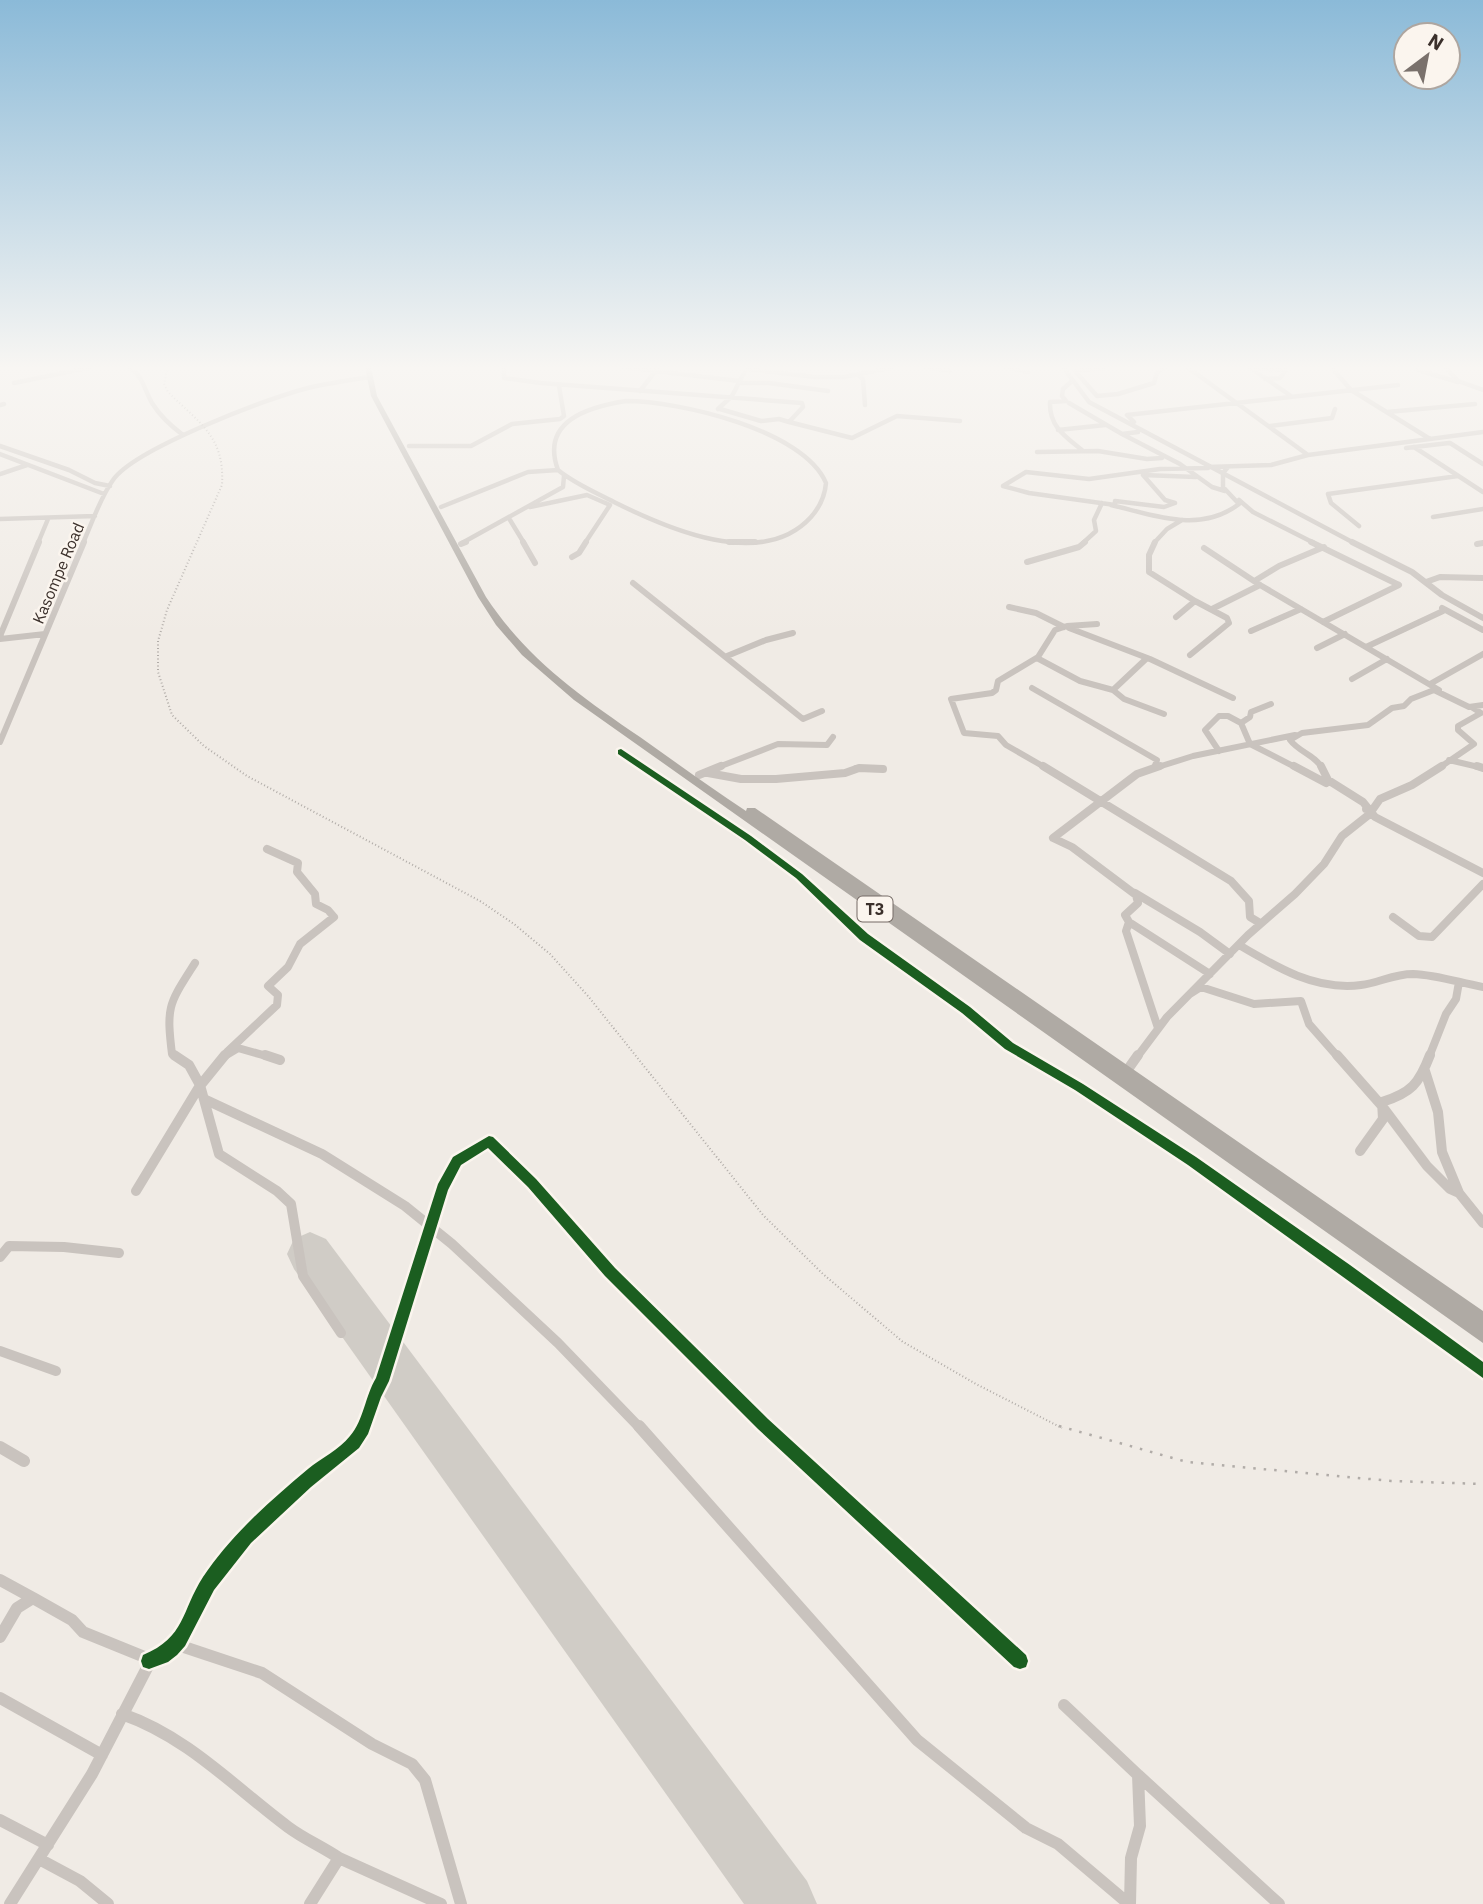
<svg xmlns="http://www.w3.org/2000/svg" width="1483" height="1904" font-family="'IBM Plex Sans',sans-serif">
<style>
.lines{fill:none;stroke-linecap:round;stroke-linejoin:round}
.runway{fill:#d0ccc6;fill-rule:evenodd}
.minor-far4{stroke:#c9c3be;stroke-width:4.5}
.minor-far3{stroke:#c9c3be;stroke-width:6}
.minor-far2{stroke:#c9c3be;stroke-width:8}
.minor-far1{stroke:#c9c3be;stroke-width:10}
.minor{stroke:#c9c3be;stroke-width:12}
.highway{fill:#afaaa4;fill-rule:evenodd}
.rail-far1{stroke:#b1aca8;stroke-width:2;stroke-dasharray:1 2.5;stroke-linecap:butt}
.rail{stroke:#b1aca8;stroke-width:2.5;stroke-dasharray:2.5 8;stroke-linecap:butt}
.cycleway-casing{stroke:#fbf5ee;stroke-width:5}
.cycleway{fill:#1b5e20;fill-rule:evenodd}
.labels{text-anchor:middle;stroke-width:5;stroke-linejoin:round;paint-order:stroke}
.far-street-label{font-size:16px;fill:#3b302b;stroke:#fbf5ee}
.shield{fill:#fbf5ee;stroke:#756b66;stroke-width:2}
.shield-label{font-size:16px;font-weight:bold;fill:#3b302b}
</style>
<rect width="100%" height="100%" fill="#f0ebe5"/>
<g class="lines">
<path class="runway" d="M310 1232 326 1239 807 1881 817 1904H744L294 1269 287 1254 294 1239Z"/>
<path class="minor-far4" d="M129 367C143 376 144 389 152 403 160 416 171 426 183 435
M504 367V378L541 383 802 403 803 407 789 422 852 438 897 416 960 421
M622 367 739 381
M924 367 950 371
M1006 367 1028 372
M1063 367 1089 402 1354 543
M1187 367 1308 455 1483 432
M1249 367 1291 396
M1331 367 1351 390 1430 439
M1445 367 1458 381 1483 390
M1103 368 1075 371 1097 396 1118 394 1154 383 1157 373 1166 367
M1250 368 1286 370 1280 378 1265 379
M746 369 815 377H844L895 367
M1418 370 1458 382
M858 375 863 379 865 405
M1072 381 1063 389 1062 396 1066 401 1050 402C1049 427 1066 437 1083 451
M14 383 92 367
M738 383H769L828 391
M640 391 657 369
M626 401C679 401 804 430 826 483 825 495 819 508 811 517 762 571 666 528 614 502 595 492 575 484 558 470 540 421 588 407 626 401Z
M1069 403 1122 434
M0 405 4 404
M718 409 732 396 747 367
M720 409 761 421 779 419 789 422
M1387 412 1475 404
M1134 422 1127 415 1398 385
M1270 426 1332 418 1335 409
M1058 430 1105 425
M1138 432 1122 434 1180 464 1212 487 1225 491
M1450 443 1483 464
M0 446 69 470 95 483 110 486
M409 446H471L512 424 560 419 564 416 559 386
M1414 447 1483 492
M1406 448 1449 443
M1037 452 1098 451 1147 459 1162 458
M0 454 104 494
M1208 467 1271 465 1308 455
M0 474 27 465
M1143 475 1165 500 1175 503 1164 507 1115 501V505L1029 493 1003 486 1026 472 1089 479 1160 469 1208 468
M1143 475 1196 477
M1239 500 1253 512 1314 543
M1111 505C1154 515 1200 534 1239 504L1223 487V473L1228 467
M441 507 528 472 558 470
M530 507 587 495 610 505 585 543
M1433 517 1483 509
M0 519 95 516
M510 520 524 543
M1359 526 1331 503 1328 494 1458 476
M38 543 48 519
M83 543C92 523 100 498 113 480 134 449 272 396 312 387 331 383 351 380 370 377
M462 543 563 487 564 476
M1083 543 1096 531 1094 520 1102 503
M1154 543 1167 529 1182 520"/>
<path class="minor-far3" d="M523 542 535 563
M729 542H755
M1155 542 1149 555V572L1195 601 1176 617
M1311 542 1399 585
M1352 542 1412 572 1442 595 1483 618
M461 544 466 542
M1477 544 1483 543
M1204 548 1260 585 1439 690
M572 557 579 553 586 542
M1027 562 1079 547 1085 542
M1256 580 1279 566 1324 547
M1426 582 1440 577 1483 578
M633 583 803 719 822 711
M1009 607 1036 613 1064 627
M1442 608 1483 630
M1212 609 1260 585
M1323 622 1399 585
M1069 628 1150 659 1233 698
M1251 631 1301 609
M0 636 39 542
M0 639 45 634
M1366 647 1443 611
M1317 648 1345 634
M1190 655 1229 623 1227 618 1195 601
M727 656 766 640 793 633
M1037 658 1080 681 1113 690 1147 658
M1352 679 1387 659
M1430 684 1483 654
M1032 688 1157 760 1154 768
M1113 690 1124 699 1164 714
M1271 704 1251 712 1250 717 1241 723 1250 744 1297 768
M0 742 84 542
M1219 751 1205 730 1219 716H1228L1241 723
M621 752 645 768
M1449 760 1483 768
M716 768 778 744 827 745 833 737
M856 768H866
M1046 768 1006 745 998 736 964 733 951 699 992 693 996 690 998 681 1038 657 1055 630 1067 626 1097 624
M1155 768 1193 756 1295 735
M1322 768C1315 755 1299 752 1290 740L1302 733 1368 725 1392 708 1404 706 1411 699 1434 690 1469 707 1483 705
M1439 768 1474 744 1458 730V726L1481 713 1473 708"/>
<path class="minor-far2" d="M642 766 799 876 864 937 966 1010 1009 1046 1028 1057
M1043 766 1231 881 1249 901 1250 917 1260 923
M1160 766 1137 774 1053 838 1072 847 1136 895 1138 903 1125 915 1129 922 1210 974
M1294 766 1326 783
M1321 766 1328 780 1363 802 1375 817 1483 873
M1477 766 1483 768
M708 773 741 779H776L845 773 859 768 883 769
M699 775 721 766
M1366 809H1373L1380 799 1412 785 1442 766
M1135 893 1200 932 1230 954
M1393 917 1419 936 1432 937 1483 884
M1129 922 1126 931 1158 1028
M1239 945C1276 967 1316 991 1361 985 1379 983 1393 974 1413 974 1438 975 1460 983 1483 987
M1190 994 1201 987 1254 1004 1301 1001 1309 1024 1338 1057
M227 1052 277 1005 278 995 268 986 288 967 300 944 334 917 328 910 316 904 315 894 297 872 298 863 267 849
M177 1057 172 1054C166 1005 169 1004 195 963
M223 1057 238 1048 270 1057
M1137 1057 1167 1017 1248 935 1295 894 1324 864 1342 836 1371 813
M1429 1057 1446 1014 1456 999 1459 982"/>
<path class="minor-far1" d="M174 1055 189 1065 200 1085 219 1154 277 1191 291 1204 303 1276 341 1333
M265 1055 280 1060
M1025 1055C1185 1149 1334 1261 1483 1371
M1337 1055 1382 1106 1427 1166 1450 1189 1459 1193 1483 1223
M1425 1071 1438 1112 1442 1152 1459 1193
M1126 1072 1138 1055
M204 1099 322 1154 405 1206 452 1244 558 1343 640 1428
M1360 1151 1383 1119 1382 1102C1411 1093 1419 1084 1430 1055
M136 1191 199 1087 225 1055
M0 1257 9 1246 64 1247 119 1253
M0 1351 56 1371
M363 1428 382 1381 442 1188 457 1161 489 1141 532 1183 610 1272 768 1428"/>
<path class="minor" d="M639 1426 917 1740 1026 1828 1058 1844 1129 1904
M766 1426 1020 1661
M0 1447 24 1461
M0 1580 33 1598
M0 1637 17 1608 33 1598 72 1620 83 1632 147 1658 149 1664 92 1774 10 1904
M178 1645 262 1673 372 1744 412 1764 425 1780 461 1904
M149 1661 162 1656 179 1640 208 1584 245 1538 305 1481 350 1447 364 1426
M0 1698 102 1755
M1064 1705 1138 1775 1140 1826 1131 1858 1130 1904
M122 1714C188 1737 233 1786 288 1827 304 1839 323 1847 339 1858L310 1904
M1138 1775 1279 1904
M0 1820 48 1845
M339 1858 441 1904
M39 1859 80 1881 108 1904"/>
<path class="highway" d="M365 367H371L377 396 486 597C527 659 580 696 640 737 675 762 710 787 746 811L747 808H755L1483 1311V1343L574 700 522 655 496 625 478 597 371 396Z"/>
<path class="rail-far1" d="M168 367 164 384 168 392C199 423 225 436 222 485L167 610 158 641V672L172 715 204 746 247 776 480 901 514 924 550 954 588 996 763 1215 823 1274 903 1342 976 1384 1062 1428"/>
<path class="rail" d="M1059 1426 1187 1462 1391 1481 1483 1484"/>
<g class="cycleway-casing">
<path id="cycleway" d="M621 749 751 836 802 874 868 934 970 1007 1013 1043 1083 1084 1196 1157 1350 1265 1483 1362V1378L1188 1165 1075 1090 1005 1049 962 1013 860 940 796 878 745 840 618 754V750Z
M489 1136 493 1137 536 1179 615 1268 768 1419 1026 1655 1028 1661 1026 1667 1020 1669 1014 1667 758 1429 605 1276 528 1187 488 1148 461 1165 448 1190 389 1381 381 1397 368 1434 359 1448 311 1487 251 1543 214 1590 185 1646 177 1655 168 1662 149 1669 143 1667 141 1661 143 1655C186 1637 181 1611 203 1577 231 1535 270 1501 308 1469 321 1458 339 1450 350 1436 364 1420 365 1396 376 1378L438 1184 453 1157Z"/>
</g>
<use href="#cycleway" class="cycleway"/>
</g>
<linearGradient id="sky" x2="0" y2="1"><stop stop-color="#8bbad8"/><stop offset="0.58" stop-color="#f8f6f3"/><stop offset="1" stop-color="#f8f6f3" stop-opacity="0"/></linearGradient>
<rect width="1483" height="634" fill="url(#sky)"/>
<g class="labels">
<g class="far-street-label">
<text transform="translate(58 573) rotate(-67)" y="6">Kasompe Road</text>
</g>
<rect class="shield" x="857.5" y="896.5" width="35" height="25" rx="5"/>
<g class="shield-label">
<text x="875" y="915">T3</text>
</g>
</g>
<g transform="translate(1427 56) rotate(32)"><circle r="33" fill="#fbf5ee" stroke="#aea6a0" stroke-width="2"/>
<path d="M0-5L12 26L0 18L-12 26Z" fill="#7a716c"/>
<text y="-10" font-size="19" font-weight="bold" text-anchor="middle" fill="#3b302b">N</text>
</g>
</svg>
